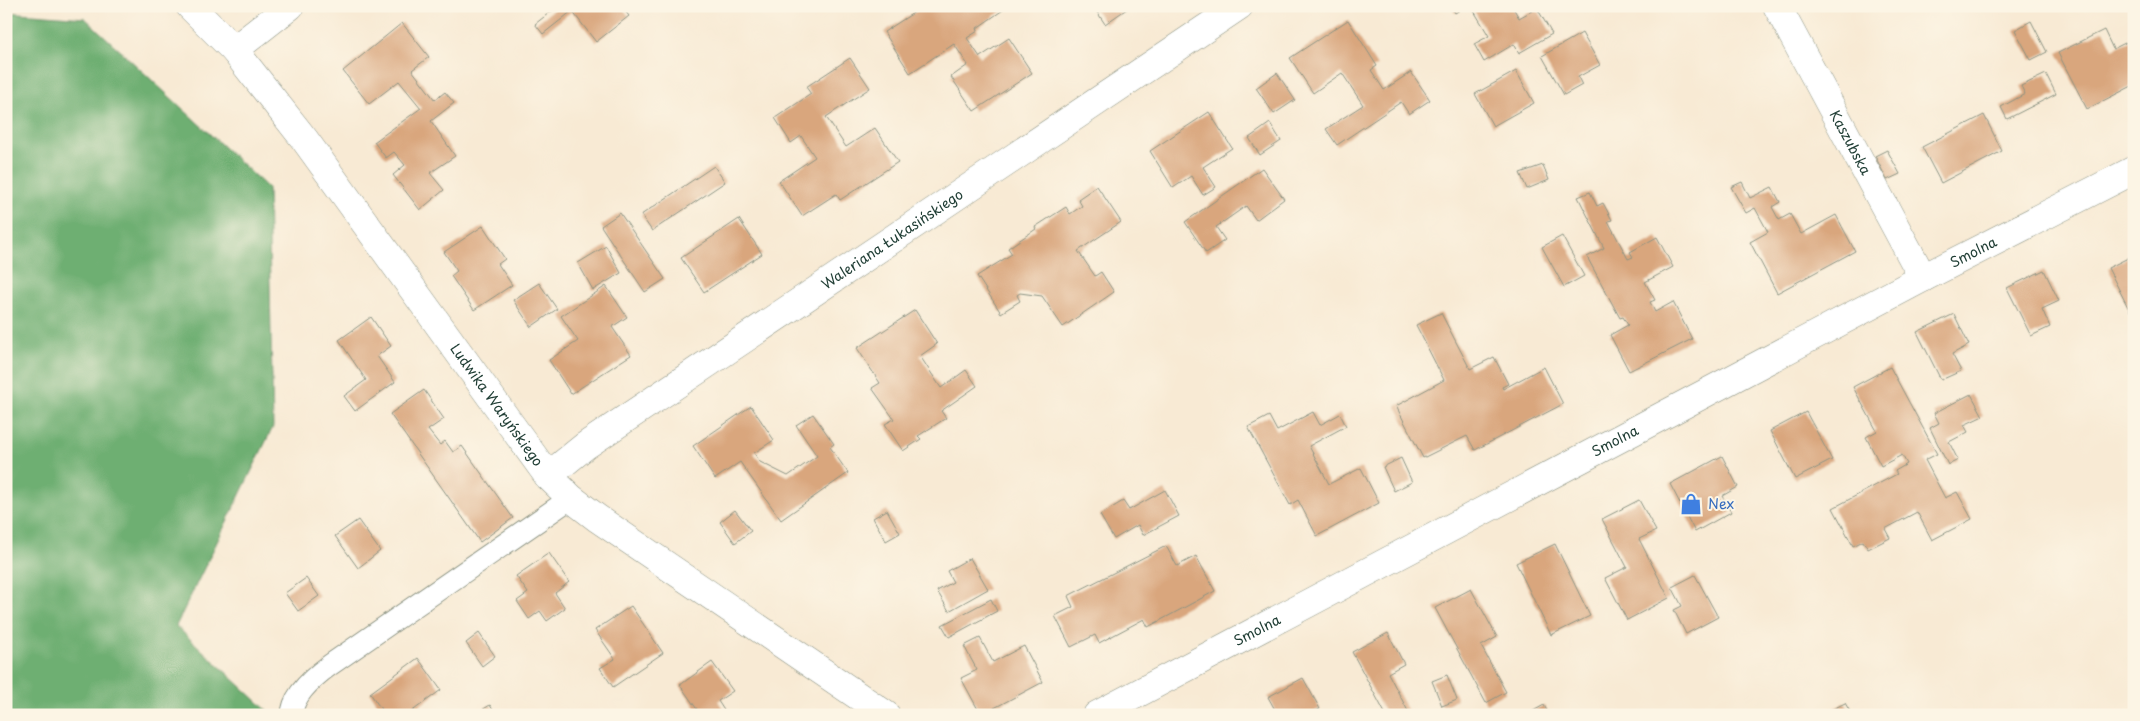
<svg xmlns="http://www.w3.org/2000/svg" width="2140" height="721" font-family="'Playpen Sans',sans-serif">
<style>
.forest{fill:#6eaf72;stroke:#467653}
.building{fill:#d9a67d}
.lines{fill:none;stroke-linecap:round;stroke-linejoin:round}
.lane-casing{stroke:#8c9484;stroke-width:23}
.street-casing{stroke:#8c9484;stroke-width:29}
.lane{stroke:#fff;stroke-width:21}
.street{stroke:#fff;stroke-width:28}
.labels{text-anchor:middle;stroke-width:4;stroke-linejoin:round;paint-order:stroke}
.street-label{font-size:14px;fill:#1f3d34;stroke:#fcf5e5}
.shop-label{font-size:14px;fill:#366cbe;stroke:#fcf5e5;text-anchor:start}
</style>
<rect width="100%" height="100%" fill="#fcf5e5"/>
<filter id="ink" filterUnits="userSpaceOnUse"><feTurbulence type="fractalNoise" baseFrequency=".02" numOctaves="2"/><feDisplacementMap in="SourceGraphic" scale="10" xChannelSelector="R" yChannelSelector="G"/><feConvolveMatrix kernelMatrix="1 2 1 2 8 2 1 2 1" color-interpolation-filters="sRGB"/></filter>
<filter id="wash" filterUnits="userSpaceOnUse"><feTurbulence type="fractalNoise" baseFrequency=".0096" numOctaves="4" result="noise"/><feDisplacementMap in="SourceGraphic" scale="20" xChannelSelector="R" yChannelSelector="G"/><feGaussianBlur stdDeviation="1.12" result="paint"/><feColorMatrix in="noise" values="0 0 0 0 0 0 0 0 0 0 0 0 0 0 0 0 0 1.4 0 .05"/><feComposite in="paint" operator="in"/></filter>
<g filter="url(#wash)">
<rect width="100%" height="100%" fill="#f8ead4"/>
<path class="forest" d="M6 12 85 18 268 188 273 427 176 626 272 715H6Z"/>
<g id="blocks">
<path class="building" d="M558 6H621L629 16 596 42 572 11 543 34 535 24Z
M924 6H946L948 8 951 6H1001L1003 10 977 28 978 31 967 38 980 57 1009 38 1032 73 974 111 951 77 968 65 954 44 910 73 884 32Z
M1093 6H1131L1105 24Z
M1451 6H1466L1455 13Z
M1471 6H1512L1519 18 1537 8 1552 34 1519 53 1514 44 1484 62 1474 44 1489 36Z
M1348 20 1377 66 1371 70 1384 90 1411 72 1430 100 1409 114 1401 102 1337 145 1326 129 1363 105 1342 73 1313 93 1290 58Z
M2031 21 2047 52 2031 60 2015 30Z
M402 23 429 57 412 70 435 100 445 92 454 103 431 121 455 156 430 173 444 190 420 210 393 175 405 165 394 152 386 158 374 142 421 108 399 81 369 104 343 71Z
M2104 30 2113 49 2131 40 2134 46V85L2087 109 2058 53Z
M1582 33 1600 65 1578 77 1582 85 1564 95 1542 56Z
M850 58 870 88 826 117 846 147 875 128 898 162 840 200 836 194 802 216 779 181 815 157 801 136 791 143 775 118 811 94 806 87Z
M1516 71 1534 103 1493 126 1475 94Z
M1277 73 1295 100 1274 114 1256 88Z
M2046 74 2056 94 2007 119 2001 107 2025 94 2021 86Z
M1209 112 1232 148 1203 167 1216 187 1203 195 1191 176 1173 188 1150 151Z
M1984 115 2002 151 1941 183 1922 147Z
M1270 123 1281 141 1260 155 1249 138Z
M1887 150 1900 174 1887 180 1875 156Z
M1543 165 1549 180 1527 189 1520 173Z
M714 166 725 182 652 231 641 215Z
M1262 168 1284 199 1256 220 1246 206 1216 227 1225 240 1206 253 1185 222Z
M1742 182 1750 198 1772 187 1780 202 1772 207 1779 220 1790 214 1801 234 1836 215 1855 251 1777 293 1750 242 1768 232 1755 208 1746 213 1731 187Z
M1097 186 1121 222 1078 251 1095 276 1101 272 1114 292 1063 327 1042 296 1020 293 1017 295 1020 301 1001 313 977 276 1012 254 1008 248 1036 229 1035 227 1066 207 1070 214 1082 206 1078 199Z
M1590 192 1597 206 1603 203 1612 220 1608 221 1628 259 1633 257 1630 252 1657 237 1673 267 1645 282 1655 300 1650 302 1655 312 1673 302 1692 339 1629 371 1610 335 1628 325 1623 317 1620 318 1587 257 1604 248 1578 197Z
M620 213 665 279 645 292 601 226Z
M739 219 762 254 704 292 681 258Z
M483 226 505 259 498 264 512 285 474 310 451 276 457 271 444 252Z
M1562 236 1584 276 1564 287 1542 247Z
M606 246 621 273 593 290 578 263Z
M2134 255V319L2108 268Z
M2044 270 2059 301 2042 309 2050 327 2031 336 2007 288Z
M539 283 557 309 531 327 513 300Z
M606 286 627 317 612 327 631 355 571 394 549 360 578 341 561 316Z
M915 310 937 344 920 356 941 388 966 370 977 386 941 411 946 418 918 436 921 439 903 451 885 424 894 419 872 388 880 383 857 348Z
M1441 313 1470 369 1494 357 1508 384 1502 387 1503 389 1544 367 1563 404 1475 450 1467 436 1423 458 1396 406 1444 380 1416 325Z
M1954 314 1969 345 1952 354 1961 371 1941 380 1917 332Z
M371 317 391 346 377 356 395 382 355 411 344 396 366 380 339 340Z
M1890 367 1937 454 1925 460 1945 498 1957 492 1972 519 1932 540 1917 512 1885 529 1890 538 1868 549 1863 541 1853 546 1833 508 1897 474 1895 471 1907 464 1902 455 1881 466 1866 437 1877 431 1853 387Z
M424 390 444 419 428 430 440 445 445 441 453 452 462 446 513 518 480 542 390 414Z
M1971 394 1983 416 1964 425 1968 432 1949 442 1958 460 1948 465 1930 428 1939 423 1934 413Z
M751 406 774 440 754 453 760 462 788 476 817 456 796 425 813 414 834 444 830 447 848 473 781 520 740 462 715 479 693 446Z
M1313 412 1320 425 1340 414 1346 426 1309 446 1329 484 1361 468 1379 503 1317 536 1298 500 1290 505 1248 427 1269 416 1277 431Z
M1806 412 1832 460 1795 479 1770 431Z
M1722 456 1738 487 1722 496 1731 512 1695 532 1670 484Z
M1401 458 1412 482 1394 491 1383 467Z
M1165 490 1179 516 1143 535 1138 525 1114 539 1100 515 1123 501 1129 510Z
M1639 500 1656 531 1639 539 1669 598 1627 620 1605 578 1627 567 1602 519Z
M735 510 751 531 735 543 720 522Z
M887 510 900 533 886 541 873 518Z
M358 520 380 551 358 568 335 536Z
M1555 544 1590 616 1551 635 1516 563Z
M1166 546 1177 566 1196 556 1215 591 1148 627 1144 619 1099 643 1095 635 1071 647 1055 616 1073 607 1068 596Z
M549 553 569 582 555 593 565 608 547 621 540 611 529 619 517 601 528 593 516 576Z
M970 558 988 589 949 611 937 591 953 582 947 571Z
M1695 575 1718 617 1686 634 1674 610 1682 606 1672 587Z
M306 578 319 596 298 611 285 593Z
M1471 589 1497 637 1481 646 1506 692 1486 703 1435 608Z
M991 599 997 611 949 637 942 625Z
M631 606 663 653 613 687 600 668 615 659 595 630Z
M479 633 495 656 482 666 466 643Z
M1388 633 1404 664 1388 673 1410 715H1386L1352 652Z
M980 638 993 662 1024 646 1043 682 981 715 961 678 977 670 964 646Z
M418 658 441 690 407 715H385L370 693Z
M712 662 733 691 718 701 727 715H701L680 685Z
M1447 675 1457 700 1442 706 1432 681Z
M1303 678 1320 709 1315 711 1317 715H1278L1268 697Z
M1845 703 1852 715H1821Z
M490 705 496 715H474Z
M1544 705 1549 715H1526Z"/>
</g>
</g>
<g filter="url(#ink)">
<use href="#blocks" fill-opacity="0" stroke="#8c9484" stroke-width="1"/>
<g class="lines">
<g class="lane-casing">
<path id="lane" d="M292 715C292 695 315 676 330 665L571 498"/>
</g>
<g class="street-casing">
<g id="street">
<path id="s1" d="M190 6 234 50 305 140 548 476 571 498 597 518 886 715"/>
<path id="s2" d="M1777 6 1923 278"/>
<path d="M234 50 290 6"/>
<path id="s3" d="M548 476 585 446 1239 6"/>
<path id="s4" d="M1097 715 1923 278 2134 170"/>
</g>
</g>
<use href="#lane" class="lane"/>
<use href="#street" class="street"/>
</g>
</g>
<defs>
<g id="shop-bare" transform="scale(1.725)"><path d="M-5-2.5h2.3a2.7 3.5 0 0 1 5.4 0H5L5.5 6h-11ZM-1.5-2.5h3a1.5 2.3 0 0 0-3 0Z" fill="#3f7fe0" stroke="#fcf5e5" stroke-width="2.5" paint-order="stroke"/></g>
</defs>
<g fill-rule="evenodd">
<use href="#shop-bare" x="1691" y="504"/>
</g>
<g class="labels">
<g class="street-label">
<text dy="5" stroke="none"><textPath href="#s2" startOffset="155">Kaszubska</textPath></text>
<text dy="5" stroke="none"><textPath href="#s3" startOffset="418">Waleriana Łukasińskiego</textPath></text>
<text dy="5" stroke="none"><textPath href="#s4" startOffset="991">Smolna</textPath></text>
<text dy="5" stroke="none"><textPath href="#s1" startOffset="504">Ludwika Waryńskiego</textPath></text>
<text dy="5" stroke="none"><textPath href="#s4" startOffset="586">Smolna</textPath></text>
<text dy="5" stroke="none"><textPath href="#s4" startOffset="181">Smolna</textPath></text>
</g>
<g class="shop-label">
<text x="1708" y="509">Nex</text>
</g>
</g>
<rect width="2140" height="721" fill="none" stroke="#fcf5e5" stroke-width="25"/>
</svg>
